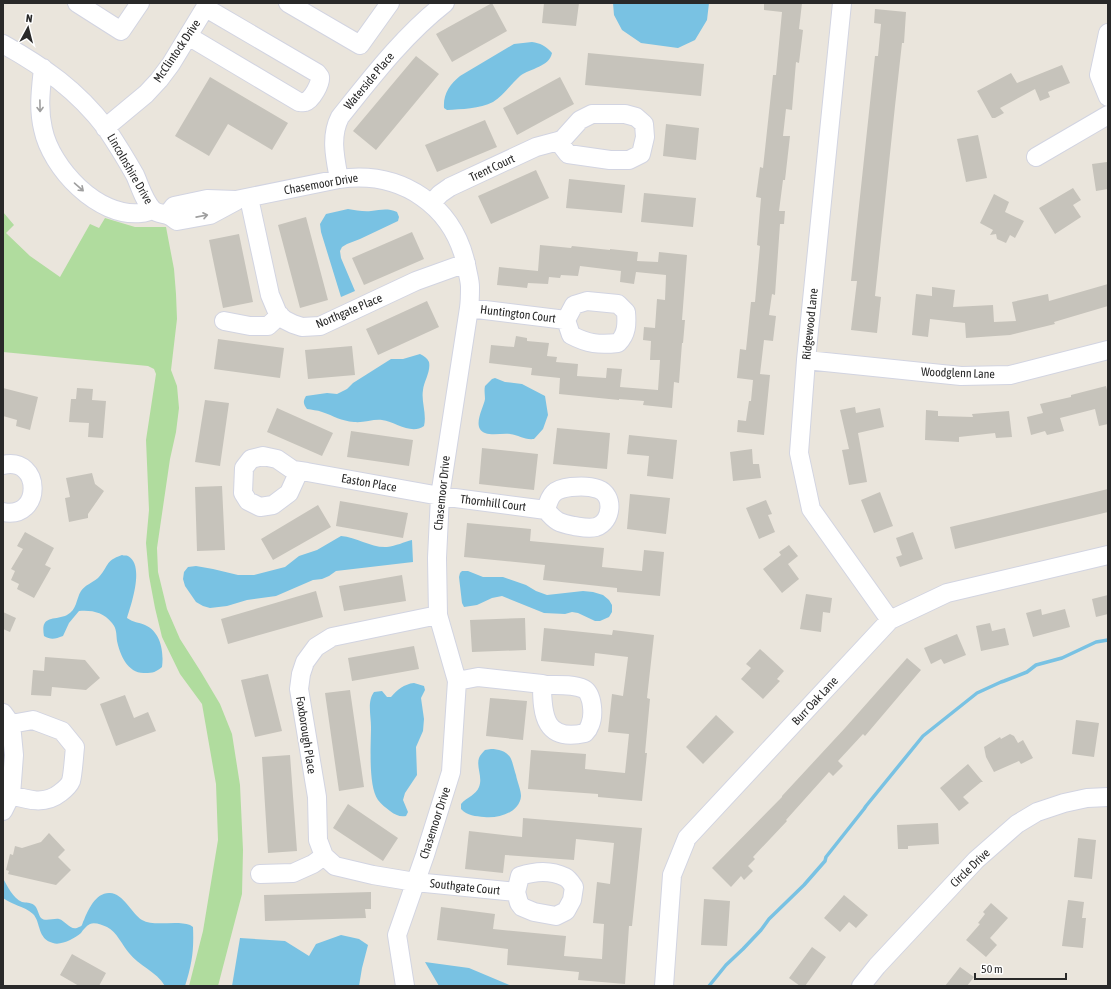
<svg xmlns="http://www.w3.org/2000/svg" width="1111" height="989" font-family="'Asap Condensed',sans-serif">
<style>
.green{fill:#b0dc9e}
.water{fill:#79c2e3}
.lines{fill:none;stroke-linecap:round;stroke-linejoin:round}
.stream{stroke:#79c2e3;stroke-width:3.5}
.building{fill:#c6c3bb}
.minor-casing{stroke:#d2d4e1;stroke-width:20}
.minor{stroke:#fff;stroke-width:18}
.oneway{stroke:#9f9f9f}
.labels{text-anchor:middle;stroke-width:3.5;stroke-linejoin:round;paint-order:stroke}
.street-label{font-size:12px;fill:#292929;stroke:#fff}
</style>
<rect width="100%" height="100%" fill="#eae5dc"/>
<path class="green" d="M3 212 14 225 6 233 30 256 60 277 90 224 99 228 105 218 135 227H166L174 269 176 294 177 319 171 370 177 386 179 408 176 432 170 459 157 548 158 572 167 609 180 639 201 672 220 704 232 734 240 785 243 850 242 894 218 986H189L203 931 218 840 216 784 202 704 180 674 162 637 155 608 149 576 146 543 149 510 146 440 156 374 154 369 148 366 3 352Z"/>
<path class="water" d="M613 3H709L707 20 695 40 678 48 641 43 622 30 614 15Z
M532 42C540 43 546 46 552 53 549 67 531 68 520 76 511 84 503 96 493 102 480 109 461 109 447 110L444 108C443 94 450 84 460 76L514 44Z
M348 209C355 210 364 212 371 211 381 210 387 208 397 212L399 217 398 221 360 239 347 244 342 247 340 251 341 258 355 291 341 297 321 232 320 224 326 214Z
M420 354C424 356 427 358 429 362 431 371 424 381 423 390 421 402 427 414 424 426 411 435 396 422 382 420 373 419 364 423 354 422 341 421 334 416 322 412 317 410 312 410 307 409 303 404 303 401 306 396L327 393 337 394 347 389 353 383 391 359H403Z
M495 378 505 382 522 384 545 396 548 415 543 429 534 439C524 440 519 435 510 434 502 433 493 436 485 433 471 428 484 407 485 399 485 394 484 391 485 386L492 379Z
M341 536C357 537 371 548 387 547 396 546 404 542 412 540L413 562 336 571 329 576 322 579 313 580 276 596 247 600 227 606 210 608 203 606 196 602 185 586 183 579 184 572 188 567 196 566 213 569 238 575H254L285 567 299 556 317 550Z
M122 555C124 556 126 555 128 556 145 565 131 605 127 618 134 623 138 622 145 625 161 632 164 652 162 667 156 672 153 673 145 673 128 674 120 655 117 641 116 634 117 629 112 623 103 612 92 610 79 611L69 623 63 636C55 639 51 640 44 636 40 614 55 621 67 615 77 610 76 599 81 591 85 585 92 583 98 578 109 567 104 561 122 555Z
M462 571H468L483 577H503L526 585 536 591 547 595 583 591 593 592 603 595 609 600 612 605V612L609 617 600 621H595L578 613 572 612 565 614 544 613 502 596 492 598 477 605 464 607 462 603 459 577 460 573Z
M414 683 424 686 425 690 421 698 424 719 423 731 416 747 417 775 405 793 403 800 408 812 406 816C400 817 395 815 390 811 386 808 381 804 378 800 368 786 371 745 371 727 371 716 367 701 374 692L382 691 387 697H391C397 690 404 684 414 683Z
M491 749C498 749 506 751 510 757 513 762 514 770 516 775 517 781 521 790 521 796 520 813 497 819 484 817 476 816 467 816 461 809V804C467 797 476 795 479 787 483 777 476 767 479 758 480 755 483 752 485 750Z
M3 878C7 886 13 898 22 902 26 903 30 902 34 905 38 908 38 914 41 918 45 922 54 918 59 919 66 921 71 932 79 927 83 926 82 923 84 920 88 910 96 892 110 893 123 893 132 914 142 920 154 927 176 920 190 925L193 927C194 951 192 964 185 986H165C156 971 139 966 129 953 122 945 117 932 107 927 102 925 95 922 90 924 86 926 83 930 81 933 75 938 61 946 53 943 37 939 41 922 33 914 24 906 12 905 3 898Z
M341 935 359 939 368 945 362 968 359 986H232L240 938 285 941 309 956 316 944Z
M425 962 469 968 512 986H439Z"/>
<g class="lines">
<path class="stream" d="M709 986 726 965 743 949 761 930 769 919 804 885 825 861 826 857 864 809 866 806 923 736 977 693 1001 682 1004 681 1027 672 1036 665 1062 658 1096 642 1108 640"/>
</g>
<path class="building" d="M492 3 507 31 452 62 436 34Z
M544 3H579L576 26 542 23Z
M764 3H802L799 29 803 30 799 63 796 62 792 110 786 109 783 136H790L785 180H783L779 211H785L784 224H780L775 295 772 294 769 315 776 316 773 341 764 340 760 374 770 375 764 435 737 432 738 420 746 421 749 401H751L753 380 737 378 740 349 746 350 751 302H755L760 246 757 245 761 198 756 197 760 167 763 168 773 75H776L782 12 764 10Z
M875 9 906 12 904 43H902L895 106 875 296 881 297 877 333 851 330 857 281H851L875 56H878L881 24 874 23Z
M588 53 704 64 701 96 585 85Z
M416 56 439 74 376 150 353 131Z
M1062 65 1070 83 1048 92 1050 97 1040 101 1035 89 1000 108 1004 113 995 118H992L977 91 1011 73 1017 83Z
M210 77 288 123 272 150 228 124 209 156 175 136Z
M560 77 574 104 517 135 503 108Z
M485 120 497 147 437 172 425 145Z
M666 124 699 128 696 160 663 156Z
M978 135 987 178 966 182 957 139Z
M1107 162 1108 189 1096 191 1092 164Z
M536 170 549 198 491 224 478 196Z
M569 179 625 185 622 213 566 208Z
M1073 188 1081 200 1073 205 1081 217 1055 234 1039 208Z
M644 193 696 198 693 227 641 222Z
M994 194 1009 202 1005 212 1024 221 1015 238 1010 235 1006 243 997 239 996 234 990 235 993 230 980 223Z
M306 217 328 300 300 308 278 225Z
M412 232 424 259 364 285 352 258Z
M239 234 253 302 223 308 209 240Z
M540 245 571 248 572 246 610 250V249L638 252 637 261 658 262 659 252 687 255 682 320H685L683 343H682L679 383 674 382 672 408 643 405 644 401 619 399V400L559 394 560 378 531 375 532 368 489 363 491 345 514 347 516 336 527 338V341L549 343 547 356 557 357 556 362 578 364 577 376 606 378 607 368 622 369 620 387 658 390 660 360H650L651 341 643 340 644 327 655 328 657 299 665 300 666 275 636 272 634 284 620 282 621 271 580 266 578 276 561 275 560 278 549 277 548 284 528 283 527 288 497 285 499 267 538 271Z
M1108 284V306L1054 322 1055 324 1010 335 966 338 965 323 930 319 928 337 912 335 916 294 932 296V287L955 290 953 307 993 305 994 322 1016 321 1012 302 1048 294 1049 301Z
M427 301 439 327 378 355 366 329Z
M218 339 284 348 280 378 214 369Z
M352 346 355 375 308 379 305 350Z
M1106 386 1108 394V424L1099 426 1095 409 1060 418 1064 431 1047 435 1045 431 1031 435 1027 417 1043 413 1040 404 1071 397V395Z
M3 388 38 397 30 430 16 426 17 420 3 416Z
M77 388 93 389 92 400 106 401 103 438 88 437 89 423 69 422 71 399H76Z
M205 400 229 403 220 466 195 462Z
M855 407 856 413 880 408 884 427 858 433 867 482 849 485 842 450 849 449 840 410Z
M277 408 333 433 322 456 267 432Z
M926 410 938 411V416L973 417 972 414 1009 411 1012 437 996 438 995 433 959 437V442L925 440Z
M557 428 610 433 607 469 553 464Z
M351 431 413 440 409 466 347 457Z
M629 435 677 440 673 479 647 476 649 456 627 454Z
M482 448 538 454 534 490 479 484Z
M752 449 753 464H759L761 478 733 481 730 452Z
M92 473 95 484 104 491 88 514V518L69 522 65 498 70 497 66 478Z
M222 486 225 550 197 551 195 487Z
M1108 489V512L955 549 950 527Z
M880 492 893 526 874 533 861 500Z
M630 494 670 498 666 534 627 529Z
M766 500 772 514 768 515 775 532 759 539 746 508Z
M340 501 408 513 403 538 336 526Z
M318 505 331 527 273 560 261 539Z
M467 523 531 529 530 541 604 548 602 567 642 571 644 550 664 552 660 596 617 592V588L543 580 545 565 464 557Z
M25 532 54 548 45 565 51 568 34 598 17 589 19 584 11 580 15 571 11 569 23 549 17 546Z
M913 532 923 559 900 567 896 557 902 555 896 538Z
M789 545 798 556 788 564 799 579 782 593 763 569 781 555 779 552Z
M402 575 406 601 344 611 339 586Z
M316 591 323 617 228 644 221 619Z
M806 594 832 598 830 613 823 612 821 632 800 629Z
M1108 595V614L1096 617 1092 599Z
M1041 609 1042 615 1065 609 1070 627 1033 637 1026 613Z
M3 612 16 618 10 632 3 629Z
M525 618 526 650 472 652 470 620Z
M990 623 992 631 1005 628 1009 645 981 651 976 626Z
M544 628 612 635 613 630 654 635 647 698 650 699 645 753H647L642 801 598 797V794L528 789 531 750 586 754 585 769 625 773 629 734 608 732 612 694 623 696 628 657 595 653 594 666 541 661Z
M957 634 966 655 944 664 941 659 931 664 924 648Z
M414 646 419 669 352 681 348 658Z
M760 649 784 671 777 679 780 681 763 699 741 679 751 668 746 664Z
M45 657 85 660 100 678 86 690 52 687 51 696 31 695 33 670 44 671Z
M907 658 921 670 865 736 863 734 838 761 843 766 833 776 829 772 786 820 787 821 753 857 755 859 748 866 753 871 744 880 741 876 731 887 712 868 782 797V796L845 728Z
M268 674 282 731 255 737 241 680Z
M350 690 364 787 339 791 325 693Z
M125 695 134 718 148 712 156 731 116 746 100 704Z
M490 698 527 701 523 740 486 736Z
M716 715 734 732 703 764 686 747Z
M1076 720 1099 723 1094 757 1072 754Z
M1010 734 1014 736 1018 743 1023 740 1033 758 1021 764 1019 761 994 772 986 757 984 747 1000 737 1001 739Z
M290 755 297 851 268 853 262 757Z
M968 764 983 782H981L963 797 969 803 959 811 940 788Z
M348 804 398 838 383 861 333 828Z
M523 818 642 828 632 926H629L625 984 578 980 579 972 507 965 508 949 437 940 441 907 495 914 493 929 566 936 564 956 602 959 604 924 593 923 597 882 610 884 614 843 576 839 574 860 505 855 503 873 465 869 469 831 522 837Z
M938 823 939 844 908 846V849H898L897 825Z
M49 833 65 850 58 857 71 870 56 885 8 874 9 871 6 870 10 854 13 855 15 846 22 848 41 842Z
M1078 838 1096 840 1092 879 1074 877Z
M371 892V909H365L366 918 265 921 264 895Z
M844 895 868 915 856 928 849 922 840 932 824 918Z
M704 899 730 901 727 946 701 945Z
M1068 900 1084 902 1082 918H1086L1083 948 1062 946Z
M991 903 1008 918 990 938 997 945 986 957 966 940 980 924 978 923 985 914 983 912Z
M812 947 826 957 805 986H800L789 978Z
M72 954 106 973 99 986H79L60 975Z
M960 967 974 977 967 986H945Z"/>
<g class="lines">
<g class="minor-casing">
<path id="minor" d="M77 3 121 31 140 3
M288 3 360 45 390 3
M842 3 806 360 799 453 811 509 890 620
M1108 33 1099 75 1108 97
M188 36 299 102C301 102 304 103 305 102 312 100 321 83 320 77L317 73 206 8
M3 44C44 67 77 90 106 128 116 143 126 159 135 175 140 186 144 201 153 210 158 214 162 213 167 215 171 216 174 219 177 221L210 215 236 201
M43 68C41 88 38 108 43 129 51 168 98 218 141 213 145 213 149 211 153 210
M105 128 146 94 159 80 171 64 208 3
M1036 157 1108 115
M339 179C335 158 330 136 340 117 372 77 404 35 445 3
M249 198 270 295 278 314 285 320 293 324 302 327 320 326 416 281 466 263
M431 204 440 194 450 187 536 147 562 140 580 120 592 114H625L636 117 644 124 645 137 641 154 629 160H610L568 154 558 141
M167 215 174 206 207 199 236 200 339 179C402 170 455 206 467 269 468 275 470 281 470 287 470 294 470 301 469 308L440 496 437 558 438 615 457 681 451 772 425 855 397 935 405 986
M469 308 566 320 574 305 587 301 618 304 626 312C627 324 627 334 618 343 599 345 588 344 571 335L566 320
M224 321 250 326H268L280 315
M806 360 961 376 1010 375 1108 350
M3 465C42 456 43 520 3 512
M299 471 289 493 273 505 260 507 248 501 243 493 244 468 251 459 263 456 277 459 293 470 307 472 440 496 546 510C556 522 559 523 574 526 581 527 589 529 596 527 612 522 615 495 598 489 590 486 580 486 571 487 554 489 550 494 546 510
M438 615 332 637 316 647 305 662 301 674 299 689 317 797 318 840 324 856 335 866 373 875 415 882 516 892 520 876C535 871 551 870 565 877 569 879 572 884 574 887L572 900 566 911 556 916 534 912 522 907 519 903 516 892
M457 681 478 677 542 684 546 685C557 685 574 684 584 689 593 694 594 716 590 725 589 728 587 731 585 733 545 742 542 716 542 684
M3 713 11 724 14 755 11 795 3 811
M11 795C28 800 45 805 60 793 64 790 69 786 71 781 73 774 74 756 75 747L62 731 33 720 11 724
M260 874 293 873 313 864 324 856
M664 986 672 875 687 838 890 620 947 593 1108 555
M861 986 877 966 976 860 1017 824 1037 812 1064 803 1087 798 1108 797"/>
</g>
<use href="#minor" class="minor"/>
</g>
<defs><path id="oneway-shaft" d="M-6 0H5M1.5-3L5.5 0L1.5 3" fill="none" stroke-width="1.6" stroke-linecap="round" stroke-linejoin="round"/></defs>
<g class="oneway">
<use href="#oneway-shaft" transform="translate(40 106) rotate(89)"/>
<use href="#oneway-shaft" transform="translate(79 187) rotate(41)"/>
<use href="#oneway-shaft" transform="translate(202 216) rotate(-11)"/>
</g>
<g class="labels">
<g class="street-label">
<text transform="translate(177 51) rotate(-56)" y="4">McClintock Drive</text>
<text transform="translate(369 81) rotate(-50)" y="4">Waterside Place</text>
<text transform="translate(492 168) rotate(-25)" y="4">Trent Court</text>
<text transform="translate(130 169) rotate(60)" y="4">Lincolnshire Drive</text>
<text transform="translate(321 184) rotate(-10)" y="4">Chasemoor Drive</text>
<text transform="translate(349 311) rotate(-23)" y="4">Northgate Place</text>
<text transform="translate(518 314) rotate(7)" y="4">Huntington Court</text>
<text transform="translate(810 324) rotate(-84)" y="4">Ridgewood Lane</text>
<text transform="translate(958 373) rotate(2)" y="4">Woodglenn Lane</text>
<text transform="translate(369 483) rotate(10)" y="4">Easton Place</text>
<text transform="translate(442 493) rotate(-84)" y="4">Chasemoor Drive</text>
<text transform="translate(493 503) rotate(7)" y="4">Thornhill Court</text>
<text transform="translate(815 701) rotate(-47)" y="4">Burr Oak Lane</text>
<text transform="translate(306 735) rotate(81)" y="4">Foxborough Place</text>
<text transform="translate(435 823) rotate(-72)" y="4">Chasemoor Drive</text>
<text transform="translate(970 868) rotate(-44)" y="4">Circle Drive</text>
<text transform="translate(465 887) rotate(6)" y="4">Southgate Court</text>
</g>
</g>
<rect width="1111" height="989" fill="none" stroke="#292929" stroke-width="8"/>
<g transform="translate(28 28) rotate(7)" stroke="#ffffff" stroke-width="3" paint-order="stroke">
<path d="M0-3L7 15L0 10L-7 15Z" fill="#292929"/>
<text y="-6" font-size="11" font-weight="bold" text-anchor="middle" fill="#292929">N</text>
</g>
<path d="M975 973v6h91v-6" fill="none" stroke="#292929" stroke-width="2"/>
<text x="981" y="973" font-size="12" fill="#292929" stroke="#ffffff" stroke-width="3" paint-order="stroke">50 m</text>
</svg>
